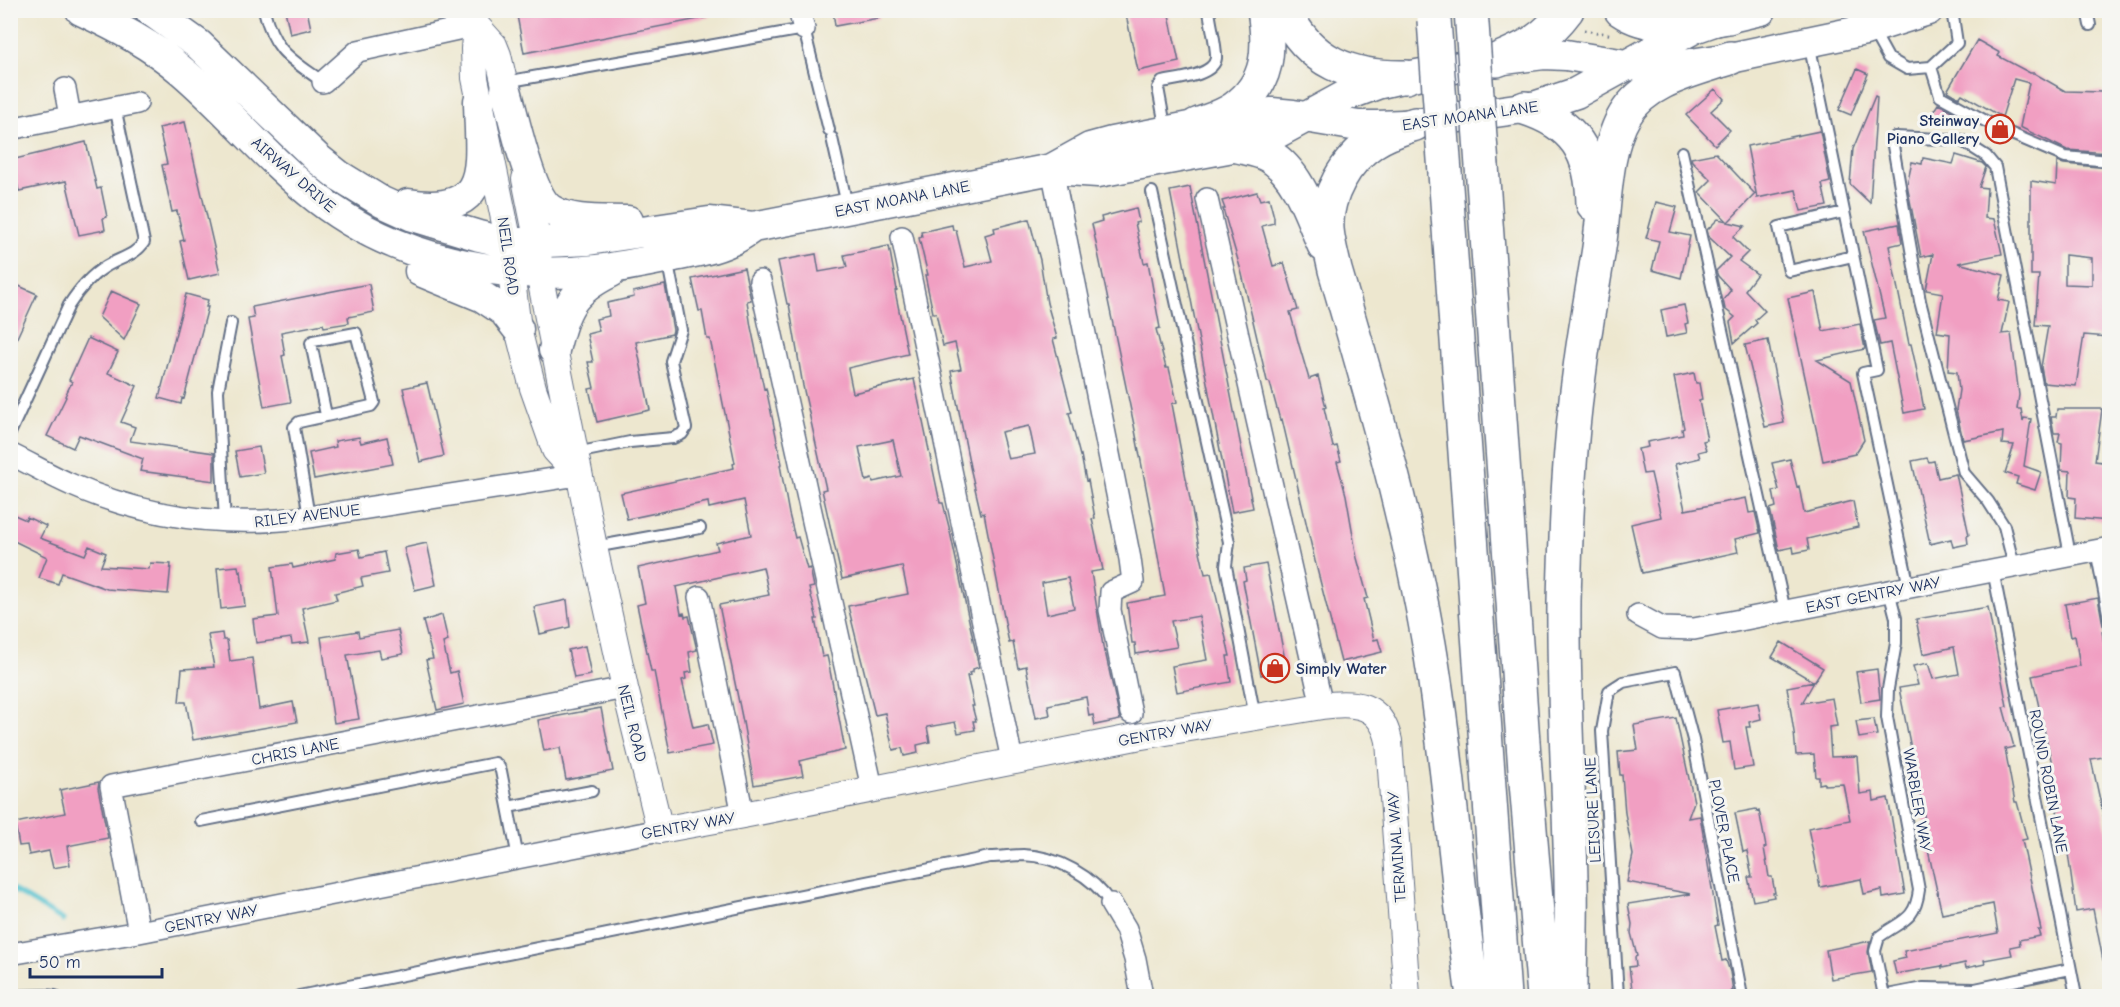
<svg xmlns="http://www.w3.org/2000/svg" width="2120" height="1007" font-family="'Comic Neue',sans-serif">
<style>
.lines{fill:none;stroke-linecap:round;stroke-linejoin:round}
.stream{stroke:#55c1ce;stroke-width:5}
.building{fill:#f19fc2;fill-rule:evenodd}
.service-casing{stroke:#646f86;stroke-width:14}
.minor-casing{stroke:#646f86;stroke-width:24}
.tertiary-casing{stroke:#646f86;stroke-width:28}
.secondary-casing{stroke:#646f86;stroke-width:33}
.motorway-casing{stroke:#646f86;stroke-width:36}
.path{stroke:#646f86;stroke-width:3;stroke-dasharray:1.5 4.5;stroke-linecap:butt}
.service{stroke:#fff;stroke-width:10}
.minor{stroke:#fff;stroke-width:21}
.tertiary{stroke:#fff;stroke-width:26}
.secondary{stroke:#fff;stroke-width:30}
.motorway{stroke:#fff;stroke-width:33}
.motorway-bridge-casing{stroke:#646f86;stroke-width:36;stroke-linecap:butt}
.motorway-bridge{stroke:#fff;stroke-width:33}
.labels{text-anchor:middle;stroke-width:6;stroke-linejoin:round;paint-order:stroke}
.street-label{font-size:16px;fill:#1b2f5e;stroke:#f6f6f2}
.poi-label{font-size:16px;font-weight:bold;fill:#1b2f5e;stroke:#f6f6f2;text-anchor:end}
</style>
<rect width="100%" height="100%" fill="#f6f6f2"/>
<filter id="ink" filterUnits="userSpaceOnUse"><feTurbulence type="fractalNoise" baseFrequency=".0167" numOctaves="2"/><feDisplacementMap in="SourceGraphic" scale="12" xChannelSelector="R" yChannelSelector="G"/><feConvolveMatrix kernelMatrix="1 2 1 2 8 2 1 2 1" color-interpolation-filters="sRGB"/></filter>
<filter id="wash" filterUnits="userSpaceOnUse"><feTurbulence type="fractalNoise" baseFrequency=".008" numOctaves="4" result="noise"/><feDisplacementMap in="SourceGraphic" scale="24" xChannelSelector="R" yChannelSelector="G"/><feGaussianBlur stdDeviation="1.35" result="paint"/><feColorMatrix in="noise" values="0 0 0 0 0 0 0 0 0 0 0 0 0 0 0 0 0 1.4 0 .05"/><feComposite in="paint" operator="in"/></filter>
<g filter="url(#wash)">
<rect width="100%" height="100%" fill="#ede7cf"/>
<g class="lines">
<path class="stream" d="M10 888 63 920"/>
</g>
<g id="blocks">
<path class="building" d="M285 10H307L311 29 290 34Z
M516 10H709V17L524 53Z
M833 10H878L879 18 835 26Z
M1125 10H1168L1179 62 1138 71Z
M1977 40 2000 53 1998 56 2030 73H2034L2065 91 2102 92V94L2109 95V153L2067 150 2020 127 2029 83 2014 79 2002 117 1962 94 1959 98 1947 91Z
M1857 69 1868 74 1851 115 1839 110Z
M1715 89 1724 99 1711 111 1730 130 1715 145 1686 115Z
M1875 96 1877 97 1870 203 1850 184 1853 149Z
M1938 104 1952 111 1945 123 1931 115Z
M185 122 220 273 189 280 180 241 184 240 177 211 172 212 162 165 167 164 159 128Z
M1820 131 1830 182 1822 184 1827 206 1801 211 1796 190 1757 198 1747 146Z
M86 142 97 189 101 188 107 217 103 218 105 230 79 235 66 181 19 191 11 160Z
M1716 153 1755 194 1728 222 1745 226 1733 237 1748 252 1739 261 1757 274 1745 290 1765 311 1755 320 1757 323 1734 343 1730 322 1735 317 1725 309 1723 300 1731 290 1718 276 1716 271 1730 257 1709 237 1707 230 1718 219 1727 221 1699 192 1711 180 1692 161 1691 158Z
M1956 155 1982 163 1986 167 1979 187 1987 188 1985 218 1994 219 2002 254 1958 263 2004 275 1998 300 2009 302 2002 334 2011 333 2019 395 2017 409H2021L2023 421 2024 418 2031 419 2024 466 2041 472 2035 490 2016 484 2018 477 2005 473 2014 445 2002 444 2003 432 1963 440 1956 410 1959 390 1957 372 1948 371 1950 334 1937 332 1943 293 1926 290 1933 254 1921 257 1907 185 1912 162 1922 164 1923 158 1953 164Z
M2057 162 2064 164 2109 168V337L2084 335 2076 386 2044 383 2041 367 2048 326 2035 325 2039 275H2031V181L2056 185ZM2065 255 2092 258V285L2065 284Z
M1190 187 1253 508 1232 512 1170 191Z
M1257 192 1260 200 1269 198 1274 217V223L1262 226 1273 266 1284 263 1298 310 1290 312 1299 345 1309 379 1318 376 1326 407 1324 408 1333 447 1337 446 1341 461 1337 462 1346 495 1357 558 1368 598 1364 599 1374 640 1378 639 1382 652 1341 662 1315 561 1282 419 1280 420 1270 383 1267 381 1242 274 1223 209H1225L1222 201Z
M1656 202 1677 207 1670 232 1690 236 1681 278 1652 270 1659 241 1646 238Z
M1136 208 1139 222 1135 223 1144 263 1148 262 1160 328 1156 329 1166 368H1169L1177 402 1172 404 1199 547 1205 574 1211 573 1230 656H1227L1231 682 1177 692 1172 666 1207 660 1199 616 1171 621 1177 647 1136 654 1135 643H1132L1127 603 1165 596 1153 529H1154L1134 425 1092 224 1102 221 1101 217Z
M1029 219 1040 260 1047 303 1057 338 1053 339 1072 412 1069 413 1080 456 1081 455 1086 481 1088 480 1095 518 1092 519 1103 570 1091 572 1104 652 1105 651 1120 720 1095 725 1093 715 1089 716 1086 697 1048 705 1050 715 1036 718 1026 666 1018 668 1013 642 1009 643 984 513 981 514 970 467 951 371 961 369 955 343 943 346 936 313H933L925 275H928L919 238 922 237 921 232 952 225 953 230H956L965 267 992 261 985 235 995 232 994 228ZM1029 426 1035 454 1008 459 1001 432ZM1068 578 1074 608 1047 614 1042 583Z
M1899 224 1902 243 1889 246 1909 344H1911L1915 362 1924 409 1904 413 1890 343 1880 345 1874 320 1885 318 1864 231Z
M889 246 897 290 895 291 908 354 848 368 853 393 914 379 940 503H943L949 527 979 667 973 669V672L969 673 970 675 967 676 974 706H972L976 721H973L975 730 958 733 955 722 927 727 930 742 917 745 918 753 904 756 902 748 893 750 885 713 875 715 848 606 908 594 902 566 842 579 822 490 826 489 803 386 789 304H787L778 261 816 254 819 272 847 267 844 255ZM893 440 901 476 873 482 872 479 866 481 859 447Z
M744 268 751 300 747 301 751 327 764 389 766 388 782 464 780 465 789 514 795 538 798 537 807 569 810 568 814 587 809 588 817 619H815L822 657 827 656 828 660 845 750 800 761 803 776 754 785 743 722 719 605 769 595 763 567 676 587 681 614 684 613 685 617 689 616 697 650 689 652 692 672 685 673 686 679 682 680 693 727 708 724 713 745 670 753 654 671H651L637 605 645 603 638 568 718 550 716 543 751 535 744 500 709 508 708 502 627 519 621 493 734 468 733 464 735 463 710 339H707L702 311H699L692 279Z
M10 282 37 294 10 353Z
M369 284 374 312 348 317 349 323 324 327 323 324 281 332 285 355 282 356 291 402 264 407 248 319 254 318 252 307Z
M665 285 673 330 672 334 636 342 650 410 597 422 589 389 594 388 588 362H593L587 334 599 331 596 319 609 316 607 303 634 297 633 292Z
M111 291 141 304 124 340 99 317Z
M1815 292 1823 331 1860 324 1865 349 1817 360 1851 381 1864 440 1855 454 1823 461 1788 298Z
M186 294 208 300 206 307H208L184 399 182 398 181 404 159 398Z
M1684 305 1688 323 1685 324 1687 333 1666 337 1661 310Z
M88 338 118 352 108 373 137 386 121 422 135 427 130 441 214 453V481L140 471 143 459 79 435 73 448 47 436 66 397 65 396 72 382 69 380Z
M1768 340 1784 423 1765 427 1745 345Z
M1694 373 1696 383H1699L1702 400 1699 401 1707 440 1703 441 1706 450 1698 452 1700 458 1675 464 1685 510 1746 498 1749 513 1755 512 1760 533 1735 539 1738 552 1642 573 1631 524 1661 517 1651 473 1643 474 1638 449 1648 447 1647 442 1683 435 1682 429 1684 428 1674 377Z
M427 383 444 456 420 462 403 388Z
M2057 409H2102L2095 461 2109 463 2107 488H2109V521L2075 518 2076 498 2069 497 2070 471 2061 470 2062 443 2058 442 2060 433H2054L2051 417H2056Z
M359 437 361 443 387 437 393 464 314 479 309 453 336 447 335 441Z
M259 447 264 473 240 477 235 451Z
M1927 458 1929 462 1934 461 1938 478 1956 474 1969 535 1967 536 1968 544 1953 547 1951 539 1930 544 1912 461Z
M1790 459 1797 487 1799 486 1804 513 1853 501 1858 527 1807 539 1809 550 1794 553 1793 547 1779 550 1770 509 1776 507 1773 491 1779 490 1772 463Z
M10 513 26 520 27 517 46 526 40 538 85 555 89 546 106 553 101 566 149 569 150 563 171 564 168 594 107 589 62 573 58 584 39 578 47 557 10 539Z
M427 543 436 585 415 590 404 548Z
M359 549 361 557 384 552 388 573 361 578 363 586 335 593 337 600 302 608 309 642 292 644 291 638 256 643 253 619 278 616 272 567 292 564 293 568 335 559 336 553Z
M1266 564 1287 670 1261 675 1243 581 1246 580 1244 568Z
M238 566 239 572 241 571 245 606 221 609 217 568Z
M2098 598 2104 631H2102L2109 676V756L2091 759 2109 841V959L2103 960 2093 909 2076 912 2067 846 2063 825 2060 824 2057 810 2060 809 2054 773 2032 676 2080 666 2075 636 2071 637 2065 604Z
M567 600 570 627 540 634 534 607Z
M1988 607 2007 706 2003 707 2014 747 2005 749 2015 802H2017L2027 839 2022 840 2041 930H2038L2040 936 2019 940 2020 945 2010 947 2012 955 1984 960 1985 964 1966 968 1965 963 1942 968V966L1896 974 1893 961 1906 958 1904 951 1998 933 1993 904 1942 914 1925 836H1927L1923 809 1899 688 1918 685 1913 666 1928 663 1933 679 1959 674 1954 647 1923 654 1916 619Z
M442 615 448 641 443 643 450 673 457 671 464 704 437 710 426 660 433 659 423 621Z
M398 630 403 654 381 658 379 650 347 655 359 719 334 723 321 637 358 631 359 637Z
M222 633 223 640H227L230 661 252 658 259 709 293 702 297 722 193 740 186 702H179L182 669 214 667 208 635Z
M1781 642 1823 668 1814 682 1772 657Z
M585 646 591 675 574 678 568 650Z
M1877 669 1880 699 1861 702 1856 672Z
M1814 682 1802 703 1832 698 1837 726 1829 727 1831 757 1857 756 1860 794 1873 792 1874 801 1888 798 1905 894 1883 898 1882 890 1864 894 1861 879 1820 887 1808 828 1850 820 1843 784 1824 785V783L1819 784V777H1816L1814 754 1796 755 1794 732 1787 687Z
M1758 703 1761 719 1749 722 1750 727H1746L1753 767 1734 770 1730 742 1723 743 1717 710Z
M601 708 613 771 566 780 560 748 544 751 538 720Z
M1676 718 1694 802 1688 818 1700 816 1718 925 1715 926 1722 961 1726 960 1730 972 1733 991H1731L1732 996H1633L1629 967 1636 966 1635 957 1637 956 1631 933 1632 924 1628 904 1691 894 1627 882 1633 855 1625 813 1622 775H1620L1618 752 1638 750 1634 725Z
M1874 719 1877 735 1859 738 1856 721Z
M99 782 98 788 108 838 67 846 70 865 53 868 49 851 29 855 27 845 19 846 15 823 65 813 60 790Z
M1756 809 1757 811 1759 810 1766 847 1764 848 1769 877H1772L1775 893H1773L1774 897 1753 901 1748 877H1752L1747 851 1743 852 1735 813Z
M1870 941 1868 952 1872 972 1831 979 1826 950Z"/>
</g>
</g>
<g filter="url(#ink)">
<use href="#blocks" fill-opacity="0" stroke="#646f86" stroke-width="1.5"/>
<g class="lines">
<g class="service-casing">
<path id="service" d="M264 10C274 52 291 59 323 82
M1952 10 1957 43 1931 67 1940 96 2000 129 2065 157 2110 161
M2087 10 2090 25
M1872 29 1888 58 1907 69 1931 67
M1809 43 1877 370 1863 373 1909 587
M505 82 804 29 829 130
M1166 131 1158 88 1162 82C1176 79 1214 76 1216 58 1217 48 1210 22 1209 10
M832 138 847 205
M1682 152 1785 611
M1152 192 1229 542 1226 566 1255 717
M1844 212 1779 227 1789 271 1853 256
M10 433 69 305C78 291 90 276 105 267 119 258 135 256 144 242L115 107
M576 453 630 442 673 438 682 434 686 428 671 361 681 330 667 258
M309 517 294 427 299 422 371 406 374 402 356 333 313 341 311 343 326 415
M225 522 218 391 231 323
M594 547 700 528
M2096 550 2110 623
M2014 566 2004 526 1988 501 1964 473 1920 301 1893 146 1895 137 1961 140 1986 156 1995 167 2070 555
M1993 570 2076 996
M508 807 592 791
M201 821 495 763 498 765 501 771 518 858
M10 996 44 995 55 996
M299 996 990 857C1001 857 1013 855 1023 855 1057 856 1093 876 1111 904
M1618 996 1602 731 1609 691 1623 682 1675 672 1693 740 1742 996
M1882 996 1923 988 1975 989 2070 969
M1884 996 1875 951 1879 937C1901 920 1915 922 1919 890L1887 717 1888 689 1896 643V618L1889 591"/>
</g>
<g class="minor-casing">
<path id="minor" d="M799 10 804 29
M323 82 358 51 476 25
M65 89 70 116
M10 129 137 103
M1052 169 1130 559 1133 582 1111 592 1110 610 1131 713
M1207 199 1322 706
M902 237 1012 760
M760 281 872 788
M10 454C31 464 51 476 72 485 147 518 227 528 309 517L578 475
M699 597 743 815
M1638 615 1662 628 1694 629 2110 548
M1111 904 1126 929 1135 959 1142 996
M139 932 111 786 625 688
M10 954 139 932 660 830"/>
</g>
<g class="tertiary-casing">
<path id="tertiary" d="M474 14 476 25 474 49 475 78 509 243 511 272 518 329 533 388 555 450 578 475
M476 25 494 45 498 55 510 108
M525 179 538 243 539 273 594 547 625 688 660 830 743 815 1136 737 1322 706C1355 701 1381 704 1389 741L1407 996"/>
</g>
<g class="secondary-casing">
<path id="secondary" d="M81 10C117 27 152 45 182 71 229 111 269 161 318 199 397 260 499 281 597 270 621 267 645 262 669 257 689 253 711 250 730 241 738 238 746 232 753 227
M150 10 199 45 318 159 338 175 382 202 413 216 479 236 509 243H523L588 240 709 222 753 227 1052 169 1098 172 1249 144 1262 141 1345 96 1377 84 1406 77 1497 60 1544 54 1566 55 1626 65 1671 67 1730 58 1865 30 1928 10
M506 90C514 117 529 196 551 210 572 223 604 220 628 221
M1052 169 1090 148 1112 142 1246 116 1272 113 1293 115 1358 126H1378L1403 125 1537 106 1576 93 1694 28 1714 21 1761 10
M408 204C494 217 480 163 479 101
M420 271 483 297 504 311 518 329
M554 350C565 308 570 292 611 272"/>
</g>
<g class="motorway-casing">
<path id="motorway" d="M1284 10C1309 63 1351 78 1406 77
M1621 10C1653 32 1694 22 1729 17
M1497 60C1528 47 1546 38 1567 10
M1525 108C1575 124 1592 152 1593 204
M1415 124C1400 129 1386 133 1373 142 1346 160 1325 196 1327 229 1328 242 1332 256 1335 270 1371 393 1407 517 1429 644 1449 761 1456 879 1473 996
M1197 125C1210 120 1224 116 1235 108 1270 83 1270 48 1264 10
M1238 146C1249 149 1260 150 1270 156 1299 174 1311 215 1324 245
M1482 166 1525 770 1544 996
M1445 173 1504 996
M1570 996C1570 958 1572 919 1571 880 1569 787 1563 694 1564 601 1566 524 1569 445 1580 368 1585 328 1593 288 1599 248 1605 209 1604 149 1625 115 1645 80 1695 70 1730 58"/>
</g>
<path class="path" d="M1584 30 1613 35"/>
<use href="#service" class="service"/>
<use href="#minor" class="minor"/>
<use href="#tertiary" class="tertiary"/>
<use href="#secondary" class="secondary"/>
<use href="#motorway" class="motorway"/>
<g class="motorway-bridge-casing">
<path id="motorway-bridge" d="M1471 10 1482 166
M1434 20 1445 173"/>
</g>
<use href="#motorway-bridge" class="motorway-bridge"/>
</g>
</g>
<defs>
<g id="shop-ring" transform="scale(1.5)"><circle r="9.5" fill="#f6f6f2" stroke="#c8321e" stroke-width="1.5"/><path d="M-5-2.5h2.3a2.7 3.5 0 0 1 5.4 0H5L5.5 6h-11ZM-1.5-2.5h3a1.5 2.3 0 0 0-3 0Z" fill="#c8321e"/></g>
</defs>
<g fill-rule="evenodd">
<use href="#shop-ring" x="2000" y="129"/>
<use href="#shop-ring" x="1275" y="668"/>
</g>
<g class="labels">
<g class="street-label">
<text transform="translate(1470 115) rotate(-8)" y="6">EAST MOANA LANE</text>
<text transform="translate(294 174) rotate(41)" y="6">AIRWAY DRIVE</text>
<text transform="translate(902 198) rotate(-11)" y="6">EAST MOANA LANE</text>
<text transform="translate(509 256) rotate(82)" y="6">NEIL ROAD</text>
<text transform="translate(307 515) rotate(-7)" y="6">RILEY AVENUE</text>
<text transform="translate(1873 594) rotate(-11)" y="6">EAST GENTRY WAY</text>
<text transform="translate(633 723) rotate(76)" y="6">NEIL ROAD</text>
<text transform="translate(1165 732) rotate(-10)" y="6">GENTRY WAY</text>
<text transform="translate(295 751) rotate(-11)" y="6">CHRIS LANE</text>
<text transform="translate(2049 781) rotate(79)" y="6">ROUND ROBIN LANE</text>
<text transform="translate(1918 800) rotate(80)" y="6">WARBLER WAY</text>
<text transform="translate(1592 810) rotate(-93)" y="6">LEISURE LANE</text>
<text transform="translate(688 825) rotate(-10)" y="6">GENTRY WAY</text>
<text transform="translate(1725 831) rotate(79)" y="6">PLOVER PLACE</text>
<text transform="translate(1396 847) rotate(-94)" y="6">TERMINAL WAY</text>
<text transform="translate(211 918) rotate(-11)" y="6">GENTRY WAY</text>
</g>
<g class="poi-label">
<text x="1979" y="126">Steinway<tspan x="1979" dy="18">Piano Gallery</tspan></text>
<text x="1296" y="674" text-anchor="start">Simply Water</text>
</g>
</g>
<rect width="2120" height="1007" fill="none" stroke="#f6f6f2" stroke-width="36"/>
<path d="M30 968v9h132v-9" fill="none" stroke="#1b2f5e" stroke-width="3"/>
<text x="39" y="968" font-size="18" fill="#1b2f5e" stroke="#f6f6f2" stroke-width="4.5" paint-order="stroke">50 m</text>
</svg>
